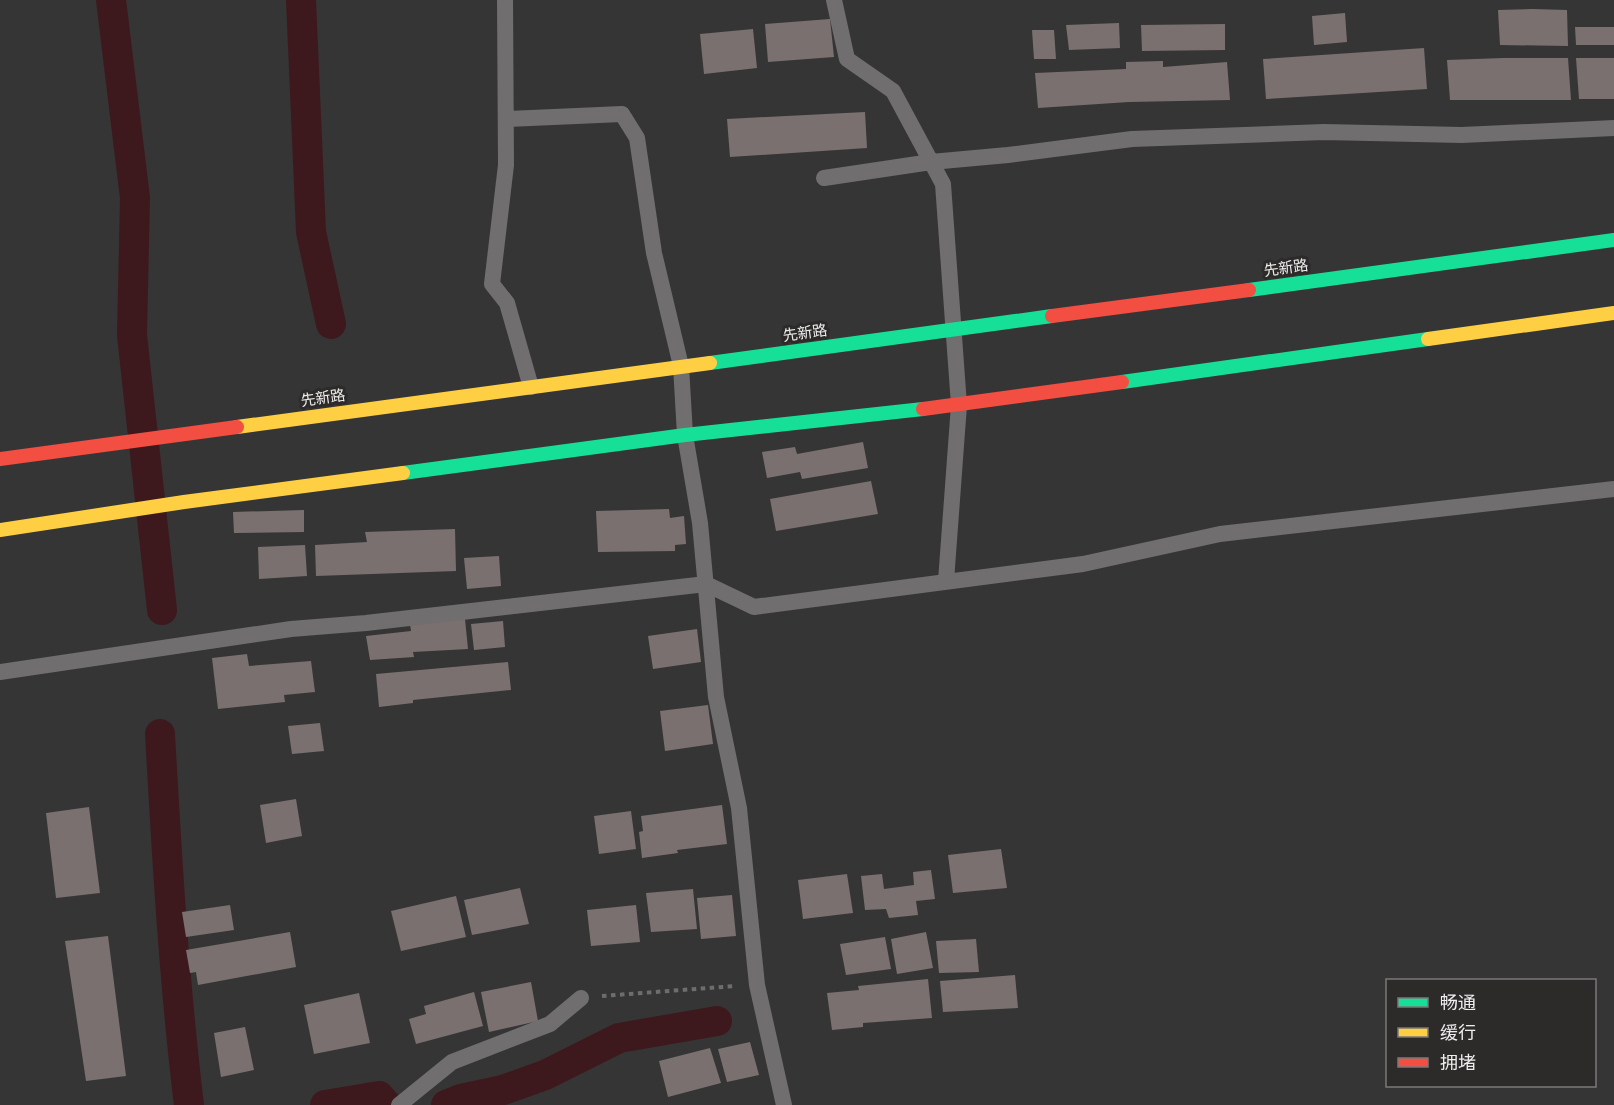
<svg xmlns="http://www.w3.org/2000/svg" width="1614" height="1105" font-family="'PT Serif','Noto Sans SC',serif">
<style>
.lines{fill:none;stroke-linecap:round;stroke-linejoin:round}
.canal{stroke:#3d191e;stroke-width:30}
.building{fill:#7a7070}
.path{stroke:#6e6d6d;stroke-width:4;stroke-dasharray:4.5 4.5;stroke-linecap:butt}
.lane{stroke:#706e6f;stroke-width:16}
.fast{stroke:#16e098;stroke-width:14}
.slow{stroke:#ffcf43;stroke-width:14}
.jam{stroke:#f24e42;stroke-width:14}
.labels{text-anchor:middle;stroke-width:6;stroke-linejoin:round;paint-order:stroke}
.street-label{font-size:15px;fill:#efeded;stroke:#2d2a2a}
</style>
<rect width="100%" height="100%" fill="#363535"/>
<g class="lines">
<path class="canal" d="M111 0 135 198 132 335 162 610
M301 0 311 232 331 324
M160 734C167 858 174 982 189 1105
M325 1105 379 1096 387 1105
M446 1105 461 1099 503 1090 545 1075 619 1038 717 1021"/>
</g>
<path class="building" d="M1532 9 1567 10 1568 46 1500 45 1498 10Z
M1345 13 1347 42 1314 45 1312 16Z
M830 19 834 57 768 62 765 24Z
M1119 23 1120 48 1069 50 1066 25Z
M1225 24V50L1142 51 1141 25Z
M1575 27H1614V45H1576Z
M753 29 757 68 704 74 700 34Z
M1032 30H1054L1056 59H1034Z
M1424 48 1427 89 1266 99 1263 59Z
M1503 58H1568L1571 100H1450L1447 60Z
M1576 58H1614V99H1579Z
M1163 61V67L1227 62 1230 100 1129 102 1038 108 1035 73 1126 69V62Z
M865 112 867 148 730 157 727 119Z
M863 442 868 468 802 479 800 472 767 478 762 452 795 447 797 454Z
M871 481 878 514 776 531 770 499Z
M669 509 670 518 684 516 686 544 675 545V551L598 552 596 511Z
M304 510V532L234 533 233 512Z
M455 529 456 571 316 576 315 545 367 542 365 532Z
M305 545 307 576 259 579 258 547Z
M499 556 501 586 467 589 464 558Z
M465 619 468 649 413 652 414 657 370 660 366 636 411 631 410 624Z
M503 621 505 647 474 650 471 624Z
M697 629 701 662 653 669 648 636Z
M247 654 249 666 311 661 315 692 284 695 285 702 218 709 212 658Z
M508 662 511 690 413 700V703L379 707 376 674Z
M708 705 713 744 665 751 660 711Z
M320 723 324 751 292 754 288 726Z
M296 799 302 836 266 843 260 805Z
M722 805 727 844 677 850 678 853 642 858 639 832 643 831 641 816Z
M89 807 100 893 56 898 46 813Z
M631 811 636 849 599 854 594 816Z
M1001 849 1007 888 953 893 948 855Z
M931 870 935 899 916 901 918 915 889 918 886 909 865 910 861 876 882 874 884 889 914 885 913 872Z
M847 874 853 913 803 919 798 880Z
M520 888 529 924 472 935 464 900Z
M693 889 697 929 651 932 646 893Z
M732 895 736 936 701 939 697 898Z
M456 896 466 937 401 951 391 911Z
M230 905 234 930 186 937 182 912Z
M636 905 640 942 591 946 587 910Z
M290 932 296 967 198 985 196 972 190 973 186 950Z
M926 932 933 968 897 974 891 939Z
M108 936 126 1076 86 1081 65 941Z
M885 937 891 969 846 975 840 944Z
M976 939 979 972 939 973 936 941Z
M1015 975 1018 1008 943 1012 940 981Z
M928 979 932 1018 863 1023V1027L832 1030 827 993 859 990 858 986Z
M531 982 538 1021 489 1032 481 992Z
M474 992 483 1026 416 1044 409 1019 426 1014 424 1006Z
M359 993 370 1043 314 1054 304 1005Z
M245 1027 254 1070 221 1077 214 1033Z
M750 1042 759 1075 727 1082 718 1049Z
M710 1048 721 1083 668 1097 659 1061Z"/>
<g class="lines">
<path class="path" d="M602 996 735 986"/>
<path class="lane" d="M505 0 506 165 492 284 507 303 531 387
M834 0 847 59 893 91 943 184 959 405 946 581
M506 119 622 114 637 138 654 253 681 366 685 435 700 523 716 697 739 808 757 985 784 1105
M824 178 931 162 1008 155 1132 139 1324 132 1462 135 1614 128
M0 672 291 629 366 623 706 584 754 607 1083 564 1220 534 1614 489
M399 1105 452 1062 550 1024 581 998"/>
<path class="fast" d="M1249 290 1614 240
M710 363 1052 316
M1122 382 1428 339
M403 473 685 435 923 409"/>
<path class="slow" d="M1428 339 1614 313
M237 427 710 363
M0 530 184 502 403 473"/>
<path class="jam" d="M1052 316 1249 290
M923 409 1122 382
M0 459 237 427"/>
</g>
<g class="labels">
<g class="street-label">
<text transform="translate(1286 268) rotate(-8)" y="5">先新路</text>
<text transform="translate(805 333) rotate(-8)" y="5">先新路</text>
<text transform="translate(323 398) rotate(-8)" y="5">先新路</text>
</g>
</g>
<rect x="1386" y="979" width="210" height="108" fill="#2d2a2a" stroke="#7b7878" stroke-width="1.5"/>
<rect x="1398" y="998" width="30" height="9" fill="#16e098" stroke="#7b7878" stroke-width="1.5"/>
<text x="1440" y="1009" font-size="18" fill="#efeded">畅通</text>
<rect x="1398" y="1028" width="30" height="9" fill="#ffcf43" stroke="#7b7878" stroke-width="1.5"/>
<text x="1440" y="1039" font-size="18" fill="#efeded">缓行</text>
<rect x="1398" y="1058" width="30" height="9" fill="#f24e42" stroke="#7b7878" stroke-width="1.5"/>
<text x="1440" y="1069" font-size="18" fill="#efeded">拥堵</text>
</svg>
